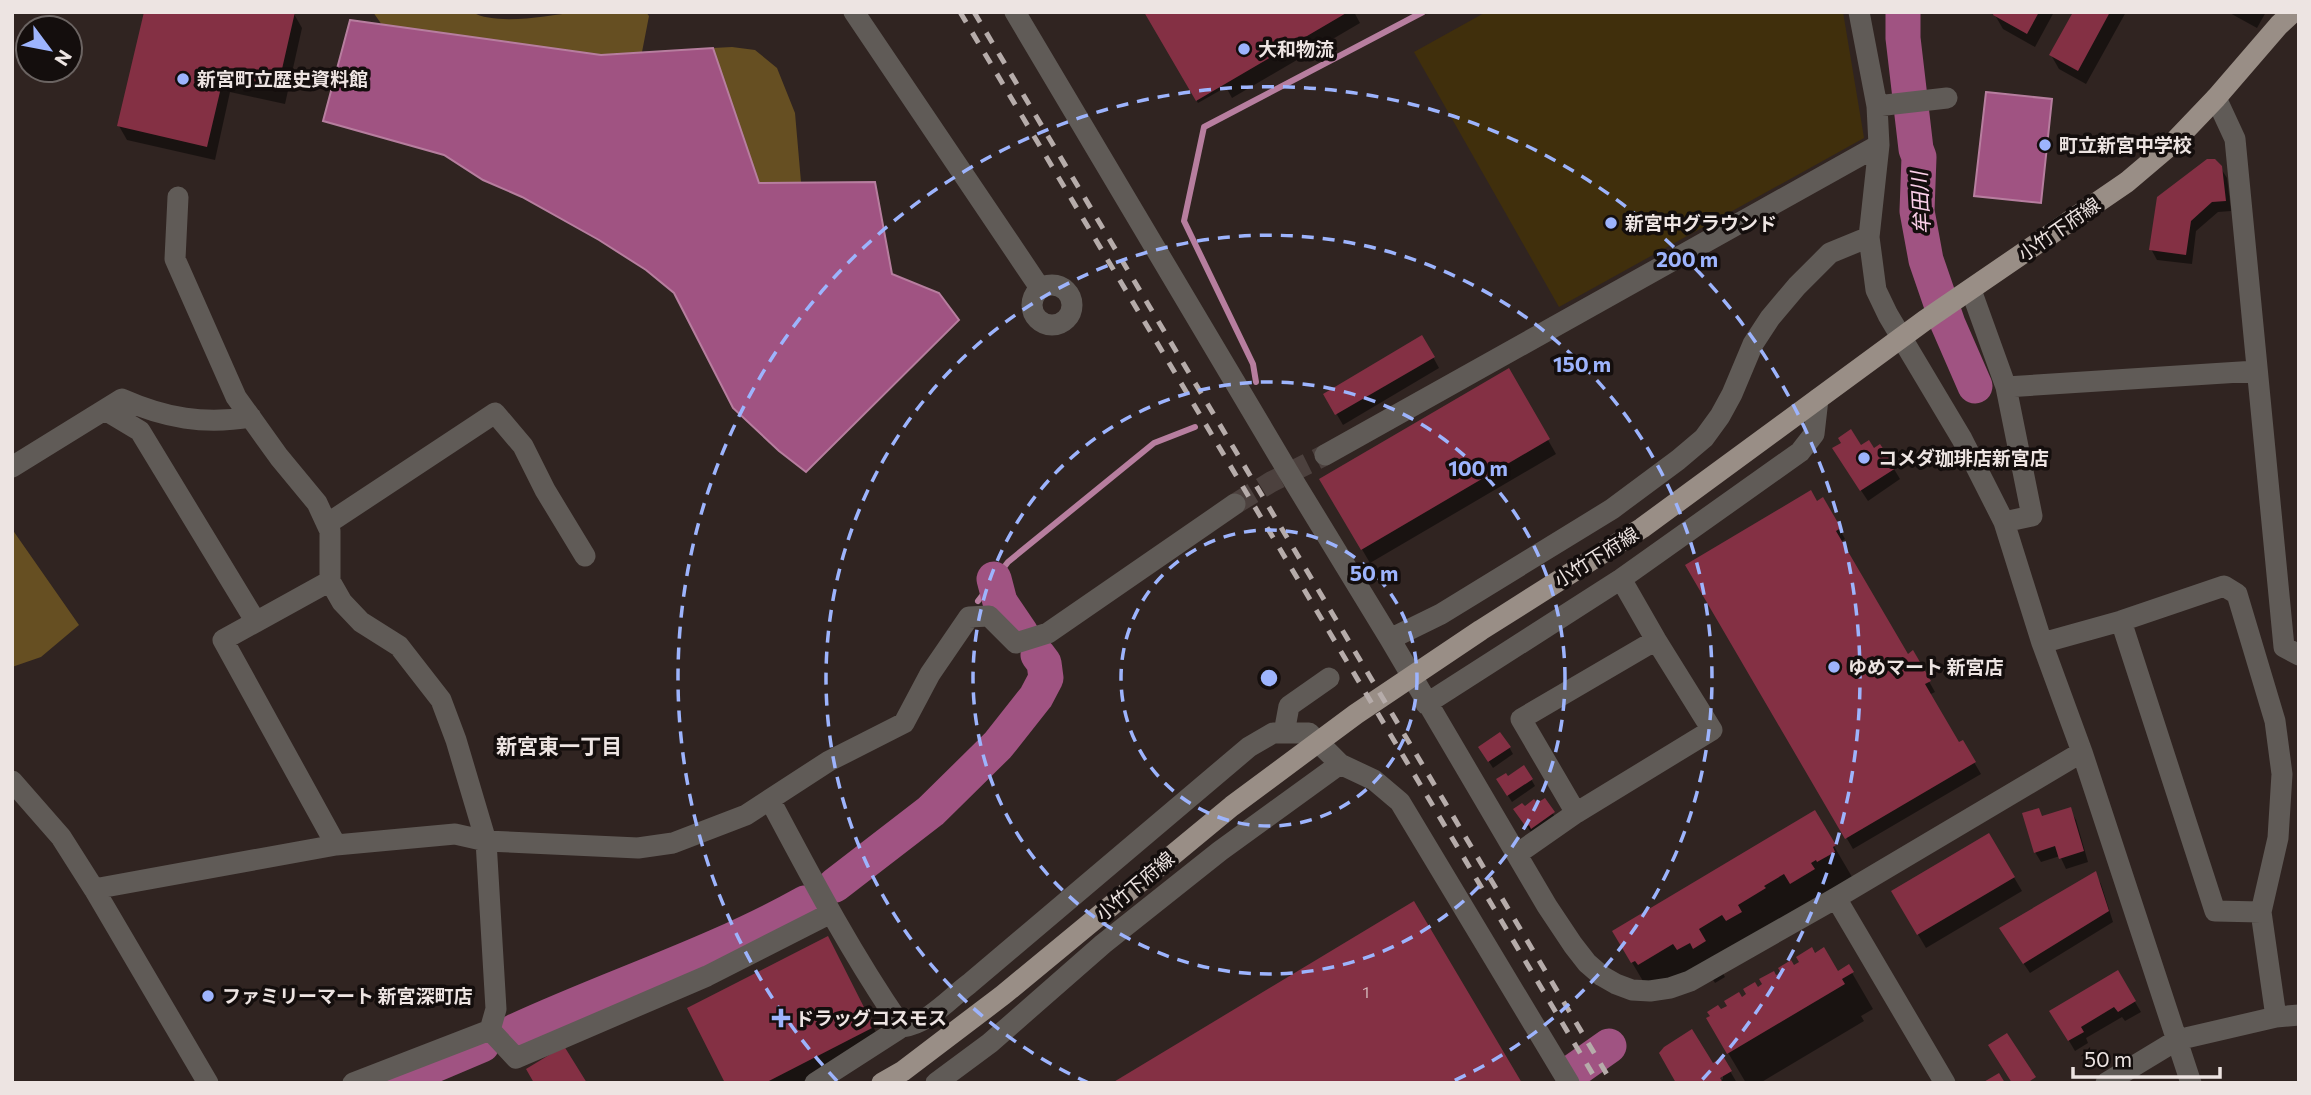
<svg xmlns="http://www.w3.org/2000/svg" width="2311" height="1095" font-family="Commissioner,'Noto Sans JP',sans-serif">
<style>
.green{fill:#402f0c}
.forest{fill:#664f22}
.water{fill:#a05382;stroke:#b77e9f;stroke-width:2}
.shadow{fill:#0007}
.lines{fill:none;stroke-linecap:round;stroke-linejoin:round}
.stream{stroke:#b77e9f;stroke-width:6}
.river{stroke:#a05382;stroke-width:35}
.building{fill:#843044}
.minor-tunnel{stroke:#4c413e;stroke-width:21;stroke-dasharray:21 10;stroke-linecap:butt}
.minor{stroke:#605b57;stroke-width:21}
.major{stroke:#998e86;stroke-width:21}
.rail{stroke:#b6acaa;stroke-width:5;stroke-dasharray:12 12;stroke-linecap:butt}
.ring{fill:none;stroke:#9db4fd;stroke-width:3.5;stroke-dasharray:12 9}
.poi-dot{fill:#9db4fd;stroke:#140e0d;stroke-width:2.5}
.labels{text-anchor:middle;stroke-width:7;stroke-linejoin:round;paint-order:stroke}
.number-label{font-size:16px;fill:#d3b7ba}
.poi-label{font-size:19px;font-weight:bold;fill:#ede4e2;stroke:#140e0d;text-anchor:start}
.street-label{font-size:19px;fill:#ede4e2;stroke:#140e0d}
.water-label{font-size:21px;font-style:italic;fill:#fbcfe8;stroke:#140e0d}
.neighbourhood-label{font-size:21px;font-weight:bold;fill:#ede4e2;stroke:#140e0d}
.centre{fill:#9db4fd;stroke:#140e0d;stroke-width:3.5}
.ring-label{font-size:21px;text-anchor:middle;font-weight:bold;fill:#9db4fd;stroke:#140e0d;stroke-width:7;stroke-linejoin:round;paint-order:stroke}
</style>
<rect width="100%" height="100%" fill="#302421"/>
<path class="green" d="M1486 12H1843L1864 138 1559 307 1414 52Z"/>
<path class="forest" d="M373 12H472C496 26 548 16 575 12 597 9 623 12 646 12L649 16 642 52 601 55 382 25Z
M732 47 755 50 777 68 795 113 801 182 759 183 713 48Z
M12 529 79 625 41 657 12 667Z"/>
<path class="water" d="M350 20 601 55 713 48 759 183 875 182 892 274 939 293 959 320 806 472 779 451 733 408 674 293 646 270 599 240 522 197 483 180 444 155 323 121Z
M1986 92 2052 99 2041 203 1974 196Z"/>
<path class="shadow" d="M1146 12H1354L1360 23 1232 98 1226 87 1198 103Z
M1996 12H2054L2035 47 2003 29 1995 15Z
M2067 12H2126L2086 84 2059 69 2051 55 2073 15Z
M2228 12H2266L2257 28Z
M294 14 302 28 285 104 230 92 215 160 127 140 119 126Z
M2220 167 2227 178 2231 211 2218 212 2196 231 2192 264 2157 260 2151 249Z
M1422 337 1439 368 1343 425 1325 394Z
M1508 370 1556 454 1370 563 1321 479Z
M1843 444 1874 451 1894 469 1900 479 1868 501 1840 459Z
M1823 500 1845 539 1840 542 1907 656 1913 653 1935 692 1929 695 1958 745 1962 742 1981 774 1853 849 1687 565Z
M1509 747 1513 754 1493 768 1484 754Z
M1524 767 1535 786 1512 802 1498 780 1507 778Z
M1544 800 1557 820 1531 832 1519 816Z
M2070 810 2076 820 2088 862 2066 869 2060 856 2041 862 2035 852Z
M1814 812 1855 882 1718 965 1725 977 1715 983 1712 978 1653 998 1614 932Z
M1989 835 2022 891 1926 948 1893 892Z
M2095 874 2101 884 2113 922 2030 973 2007 939Z
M835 952 881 1042 800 1083H727Z
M1814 955 1837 973 1848 966 1873 1009 1861 1016 1864 1021 1760 1083H1746L1708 1019Z
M2117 972 2141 1012 2125 1021 2122 1017 2086 1038 2088 1043 2075 1051 2052 1012Z
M1723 1059 1737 1083H1716L1723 1079V1075L1713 1065Z"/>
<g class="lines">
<path class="stream" d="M1256 382 1253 364 1184 221 1204 127 1423 12
M978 601 1008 562 1154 443 1195 427"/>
<path class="river" d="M1903 12V38L1916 149 1919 157 1917 211 1926 260 1948 324 1975 386
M994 579 1000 602 1021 633
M835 885 931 811 998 745 1036 697 1046 678 1044 663 1038 655
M513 1032C610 987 712 955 805 903
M1575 1070 1609 1046
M392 1083 482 1045"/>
</g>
<path class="building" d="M144 12H295L277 91 223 79 207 147 117 126Z
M1144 12H1348L1196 101Z
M1994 12H2039L2027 34 1993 15Z
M2073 12H2110L2078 71 2049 55Z
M2207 159H2215L2222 166 2226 201 2212 202 2191 221 2186 255 2149 250 2157 197Z
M1422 335 1435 357 1335 415 1323 394Z
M1509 368 1550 439 1361 550 1319 479Z
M1851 429 1861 445 1869 440 1874 448 1880 444 1896 468 1860 491 1832 448 1841 443 1838 438Z
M1811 490 1817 501 1823 497 1841 528 1836 531 1908 654 1913 650 1931 681 1925 684 1959 742 1963 740 1976 762 1845 839 1685 565Z
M1500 732 1511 747 1488 762 1478 747Z
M1524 765 1533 779 1507 796 1496 779 1506 773 1508 776Z
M1545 798 1555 812 1531 829 1529 825 1526 827 1513 809 1522 803 1525 806 1534 799 1537 803Z
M2071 807 2084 851 2059 859 2055 846 2034 853 2022 813 2039 808 2042 816Z
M1815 810 1836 845 1833 847 1835 852 1817 862 1816 860 1811 863 1815 869 1790 884 1784 874 1764 886 1766 888 1738 905 1742 912 1726 921 1722 915 1699 929 1706 941 1693 949 1690 943 1677 950 1673 944 1638 965 1635 961 1631 963 1612 931Z
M1989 833 2015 877 1917 935 1891 891Z
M2096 871 2109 911 2023 964 1999 928Z
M1414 901 1522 1083H1112Z
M828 936 874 1027 765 1083H725L687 1008Z
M1812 947 1815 953 1824 947 1838 971 1849 964 1854 972 1842 979 1845 984 1727 1054 1706 1018 1710 1016 1707 1012 1718 1005 1721 1009 1727 1006 1724 1001 1739 992 1742 997 1746 994 1743 989 1755 982 1758 987 1762 984 1759 979 1774 971 1776 975 1781 973 1778 968 1791 960 1794 965 1799 962 1796 957Z
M2118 970 2136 1001 2118 1012 2114 1007 2081 1027 2084 1032 2068 1041 2049 1011Z
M1692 1029 1713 1063 1723 1056 1732 1071 1720 1078 1723 1083H1676L1659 1053 1664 1047Z
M2007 1033 2036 1077 2027 1083H2012L1988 1045Z
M564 1046 587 1083H534L526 1069Z
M1999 1073 2005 1083H1982Z"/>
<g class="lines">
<path class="minor-tunnel" d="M1235 504 1271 482 1325 455"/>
<path class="minor" d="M854 12 1040 288
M1015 12 1293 480 1390 639 1547 906 1573 945 1587 963 1602 976 1616 984 1632 990 1650 991 1670 988 1690 981 1836 898 2082 752
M1859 12 1877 106 1879 145 1869 237 1876 290 1888 315 1962 439 2004 522 2042 643 2082 752 2191 1083
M2216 98 2235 139 2284 647 2299 655
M1877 106 1947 98
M178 197 175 259 236 397 279 457 317 503 330 531V581L342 602 361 622 399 646 441 700 456 740 486 841 496 1009 490 1030 353 1083
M1032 305a20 20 0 1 1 40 0a20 20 0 1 1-40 0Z
M1971 290 2006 387 2032 516 2004 522
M2006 387 2256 371
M105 410 140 431 256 622
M1325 455 1879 145
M12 467 122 399C165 418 204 425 251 417
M327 524 495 413 523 446 545 490 585 556
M330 581 223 640 336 845
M2121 621 2215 911 2261 912
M1390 639 1441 614 1612 509 1678 460 1704 438 1720 416 1732 394 1753 344 1770 318 1797 286 1830 253 1869 237
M2042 643 2121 621 2224 586 2237 594 2275 721 2282 774 2278 838 2261 912 2276 1017
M1426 704 1621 579 1800 452 1814 434 1818 399
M1284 733 1289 706 1329 678
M12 781 61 837 94 889 208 1083
M770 800C811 877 852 955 902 1027
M1576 813 1521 719 1656 640
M1517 854 1576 813 1712 730 1656 640 1621 579
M94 889 336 845 455 834 486 841 638 848 673 843 746 815 829 761 904 723 930 674 969 617 989 616 1016 643 1048 633 1235 504
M1836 898 1945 1083
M490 1030 516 1058 707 976 831 913
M815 1083 902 1027C928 1024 949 999 969 984L1249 747 1273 733H1309L1340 764 1374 780 1400 802 1569 1083
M936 1083 990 1043 1103 944 1220 851 1340 764
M2106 1083 2177 1040 2276 1017 2299 1015"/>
<path class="major" d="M882 1083 903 1071 1003 995 1232 806 1356 714 1481 630 1642 528 1924 321 2127 182 2173 143 2216 98 2279 25 2293 12"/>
<path class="rail" d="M960 12 1598 1083
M974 12 1612 1083"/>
</g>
<g class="ring">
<circle cx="1269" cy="678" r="148"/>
<circle cx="1269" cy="678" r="296"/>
<path d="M1089 1083A443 443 0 1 1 1449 1083"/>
<path d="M837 1081A591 591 0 1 1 1701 1081"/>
</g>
<g class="poi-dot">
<circle cx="1244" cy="49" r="7"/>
<circle cx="183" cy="79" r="7"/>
<circle cx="2045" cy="145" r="7"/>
<circle cx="1611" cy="223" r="7"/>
<circle cx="1864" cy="458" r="7"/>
<circle cx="1834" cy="667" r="7"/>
<circle cx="208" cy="996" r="7"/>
<path d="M777.5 1007.5h7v7h7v7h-7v7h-7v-7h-7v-7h7z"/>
</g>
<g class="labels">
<g class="number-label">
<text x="1366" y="998">1</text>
</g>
<g class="poi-label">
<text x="1258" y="56">大和物流</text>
<text x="197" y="86">新宮町立歴史資料館</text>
<text x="2059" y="152">町立新宮中学校</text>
<text x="1625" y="230">新宮中グラウンド</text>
<text x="1878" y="465">コメダ珈琲店新宮店</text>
<text x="1848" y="674">ゆめマート 新宮店</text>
<text x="222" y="1003">ファミリーマート 新宮深町店</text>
<text x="795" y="1025">ドラッグコスモス</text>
</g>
<g class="street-label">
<text transform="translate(2059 229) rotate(-35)" y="7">小竹下府線</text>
<text transform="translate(1596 557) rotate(-32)" y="7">小竹下府線</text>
<text transform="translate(1135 886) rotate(-40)" y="7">小竹下府線</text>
</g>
<g class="water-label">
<text transform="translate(1921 203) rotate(-93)" y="7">牟田川</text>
</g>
<g class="neighbourhood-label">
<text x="559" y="754">新宮東一丁目</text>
</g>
</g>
<circle cx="1269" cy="678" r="10" class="centre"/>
<g class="ring-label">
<text x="1687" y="267">200 m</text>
<text x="1582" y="372">150 m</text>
<text x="1478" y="476">100 m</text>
<text x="1374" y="581">50 m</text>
</g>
<rect width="2311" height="1095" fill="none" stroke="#ede4e2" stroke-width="28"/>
<g transform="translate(49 49) rotate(122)"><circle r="33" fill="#140e0d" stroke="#6b6462" stroke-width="2"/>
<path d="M0-5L12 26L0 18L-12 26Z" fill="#9db4fd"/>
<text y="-10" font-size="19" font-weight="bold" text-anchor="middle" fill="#ede4e2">N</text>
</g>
<path d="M2073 1067v10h147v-10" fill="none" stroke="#ede4e2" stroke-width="3.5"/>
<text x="2084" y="1067" font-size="21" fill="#ede4e2" stroke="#140e0d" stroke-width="5" paint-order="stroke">50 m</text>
</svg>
